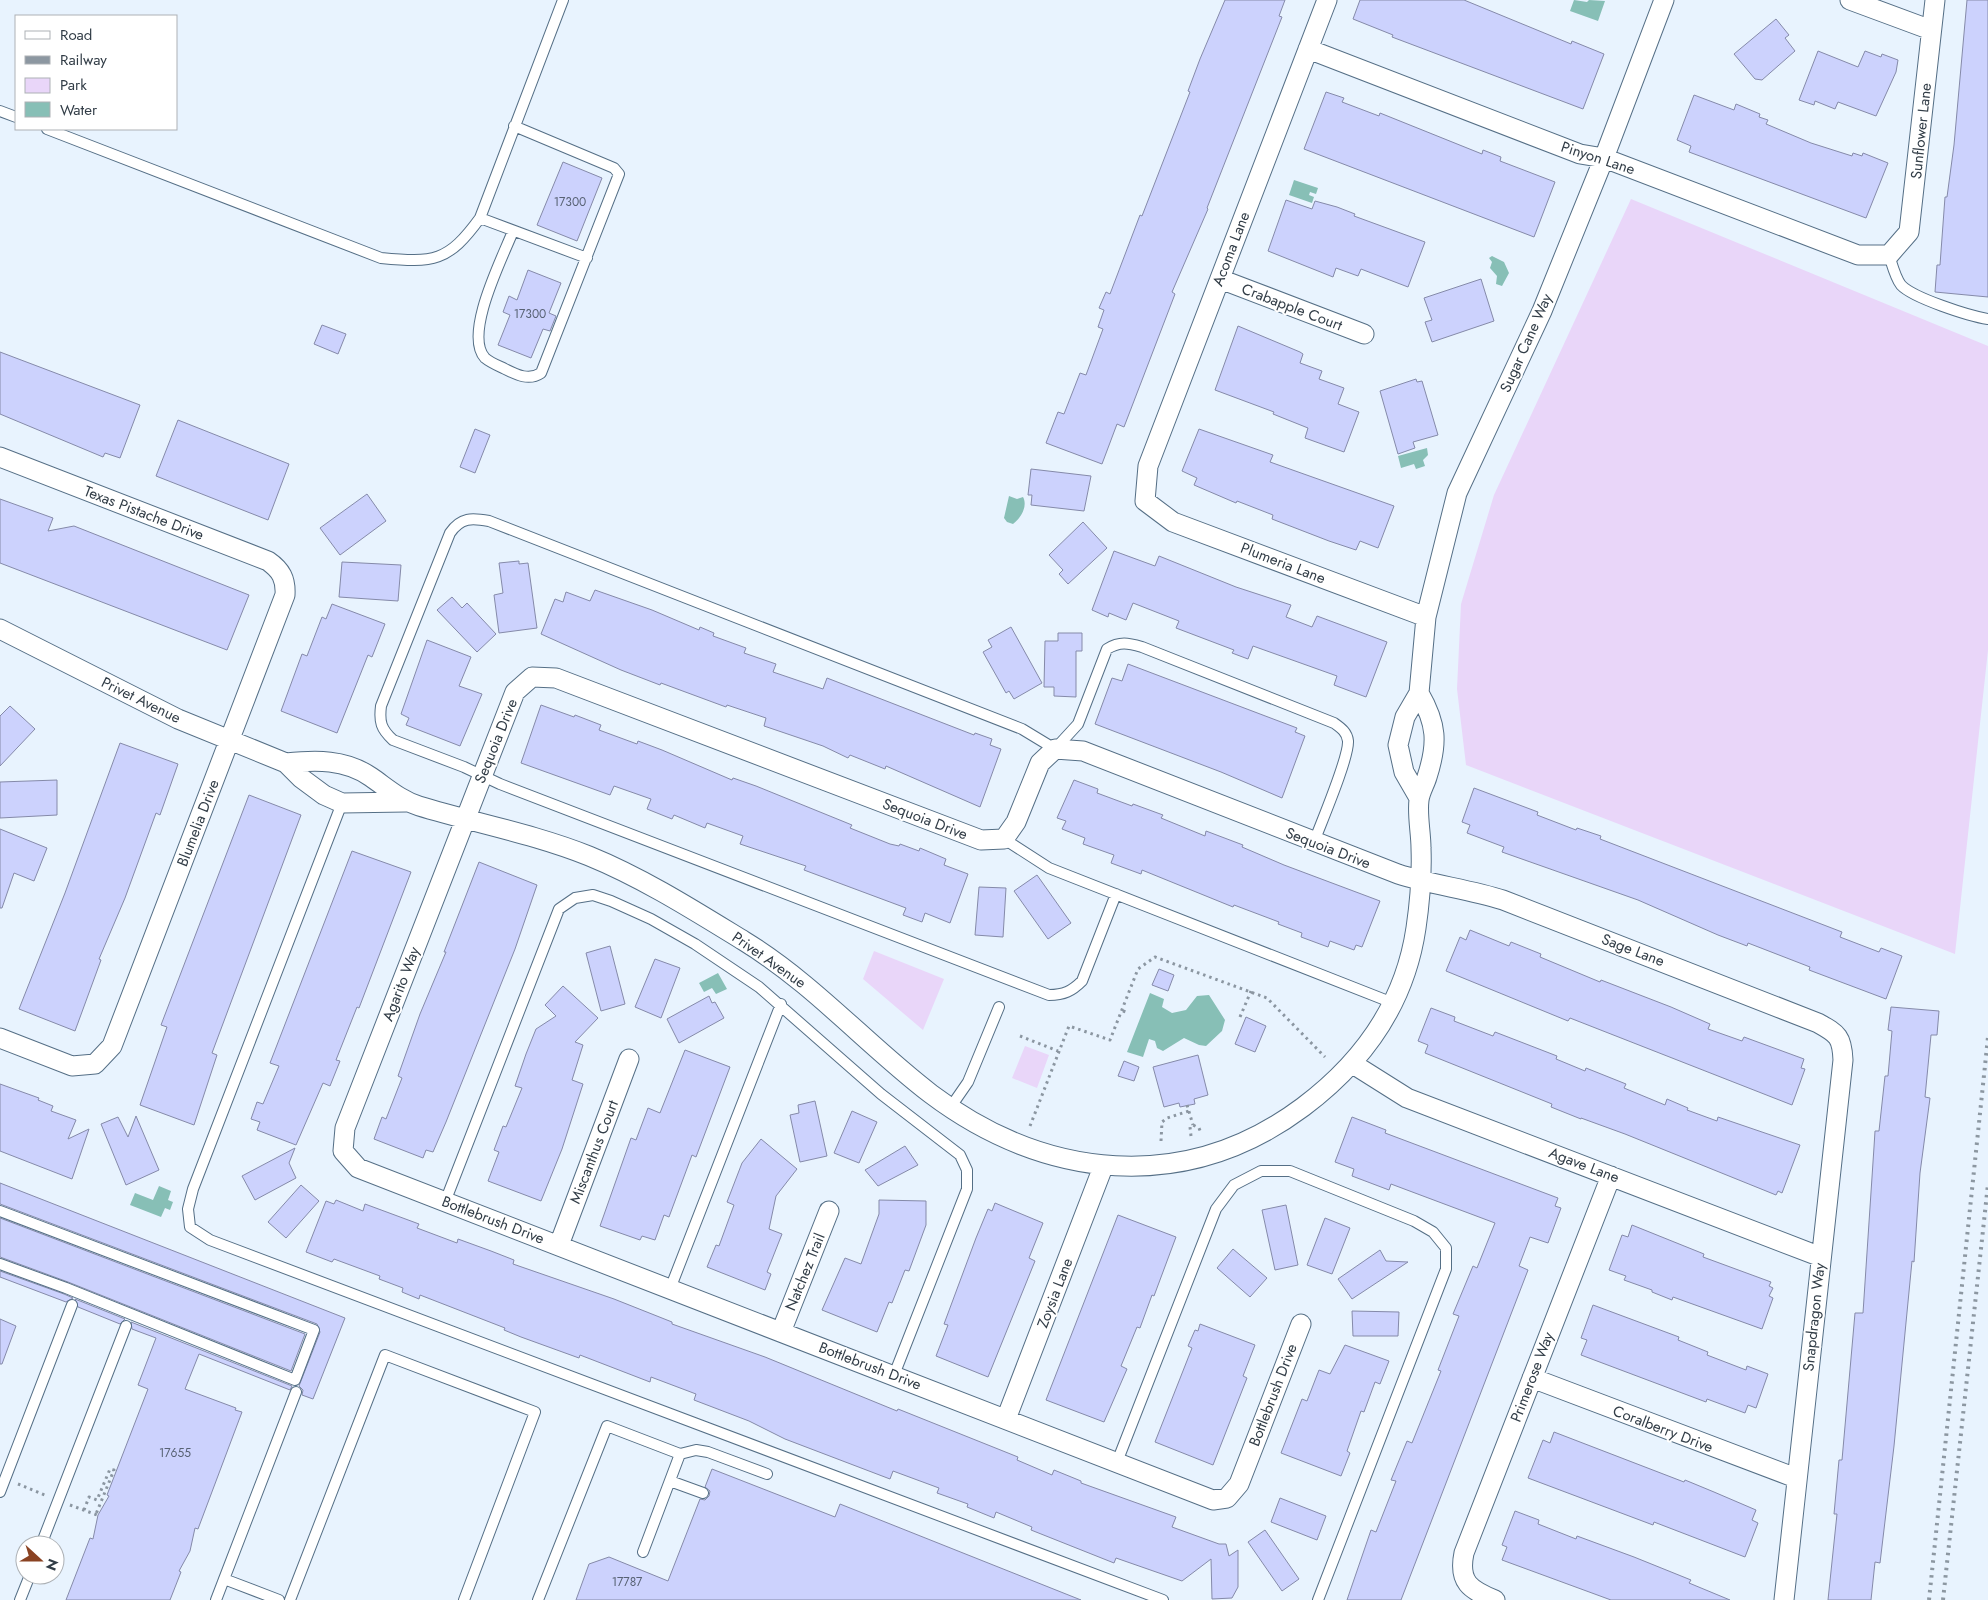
<svg xmlns="http://www.w3.org/2000/svg" width="1988" height="1600" font-family="Jost,sans-serif">
<style>
.green{fill:#e9d6f9}
.water{fill:#87bfb6}
.building{fill:#ccd2fd;stroke:#858aa9}
.lines{fill:none;stroke-linecap:round;stroke-linejoin:round}
.lane-casing{stroke:#556f86;stroke-width:12}
.street-casing{stroke:#556f86;stroke-width:21}
.path{stroke:#8b96a1;stroke-width:3;stroke-dasharray:2.5 4;stroke-linecap:butt}
.lane{stroke:#fff;stroke-width:10}
.street{stroke:#fff;stroke-width:19}
.rail{stroke:#8c97a1;stroke-width:4;stroke-dasharray:2.5 5;stroke-linecap:butt}
.labels{text-anchor:middle;stroke-width:4;stroke-linejoin:round;paint-order:stroke}
.number-label{font-size:12px;fill:#586274}
.street-label{font-size:15px;fill:#323d47;stroke:#fff}
</style>
<rect width="100%" height="100%" fill="#e8f3fe"/>
<path class="green" d="M1631 199 1988 346V650L1955 954 1466 765 1457 689 1461 604 1494 495Z
M874 951 944 979 923 1030 863 979Z
M1025 1046 1049 1055 1037 1088 1012 1078Z"/>
<path class="water" d="M1574 0 1587 2 1589 0 1605 1 1598 21 1570 11Z
M1294 180 1318 188 1316 194 1310 192 1309 195 1314 197 1312 203 1289 195Z
M1492 256 1504 262 1509 273 1502 286 1496 284 1497 276 1490 268 1492 262 1489 258Z
M1427 448 1428 455 1423 460 1425 466 1416 469 1414 464 1401 468 1398 456Z
M1009 496 1017 499 1023 497C1028 506 1021 518 1013 524L1007 522 1004 518Z
M718 973 727 989 716 994 712 988 704 992 699 983Z
M1150 993 1164 999 1162 1007 1172 1013 1186 1010 1197 996 1209 995 1225 1020 1222 1031 1206 1046 1199 1045 1184 1038 1163 1051 1157 1048 1155 1041 1149 1039 1143 1057 1127 1052Z
M159 1186 171 1191 168 1200 173 1202 170 1210 165 1208 161 1217 130 1205 135 1193 153 1200Z"/>
<path class="building" d="M1225 0H1285L1279 16 1282 17 1207 208 1208 209 1172 292 1175 294 1124 427 1117 424 1102 464 1046 443 1058 412 1064 414 1080 373 1086 375 1103 329 1098 327 1104 310 1099 308 1106 292 1110 294 1140 215 1142 216 1190 92 1188 91 1200 59Z
M1360 0H1464L1571 44 1572 41 1604 54 1583 109 1392 37 1393 35 1353 19Z
M1967 0H1988V297L1935 292 1937 265H1940L1945 197H1947L1954 145Z
M1776 19 1789 35 1785 38 1795 51 1762 80 1755 79 1734 54Z
M1818 51 1858 67 1865 51 1881 57 1882 54 1898 60 1896 72 1876 116 1838 102 1835 109 1815 101 1814 105 1799 100Z
M1326 92 1344 98 1342 102 1379 116 1380 113 1482 154 1483 150 1501 157 1500 161 1555 182 1534 237 1304 149Z
M1694 95 1734 110 1736 104 1760 114 1759 117 1768 120 1766 124 1811 143 1852 156 1853 153 1862 156 1863 153 1888 163 1866 218 1689 152 1691 146 1677 140Z
M563 162 602 178 577 241 537 225Z
M1286 200 1312 209 1315 201 1337 207 1355 214 1354 216 1425 242 1408 287 1361 269 1358 276 1336 268 1333 277 1268 251Z
M528 270 561 283 549 313 556 316 550 331 543 329 531 358 498 345 510 315 503 312 509 296 517 300Z
M1481 279 1494 321 1432 342 1425 322 1432 320 1424 298Z
M322 325 346 334 338 354 314 344Z
M1238 326 1300 352 1303 354 1300 363 1322 371 1319 379 1344 388 1338 404 1359 412 1344 452 1305 438 1308 428 1273 414 1274 412 1215 390Z
M0 352 140 405 120 458 105 453 103 457 0 414Z
M1416 379 1417 382 1422 381 1438 435 1413 442 1415 448 1398 454 1380 391Z
M178 420 289 464 268 520 156 476Z
M475 429 490 435 475 473 460 467Z
M1199 429 1273 455 1270 462 1394 506 1378 548 1360 541 1356 550 1329 541 1272 519 1273 515 1237 501 1236 503 1194 485 1197 478 1182 471Z
M1031 469 1091 476 1084 511 1031 505 1032 495H1028Z
M367 494 386 521 340 555 320 528Z
M0 499 53 518 48 531 74 526 249 595 227 650 0 563Z
M1083 522 1107 548 1068 584 1059 574 1063 570 1049 555Z
M1114 551 1155 566 1159 556 1236 587 1291 605 1286 617 1312 627 1317 616 1387 642 1366 697 1334 685 1337 676 1253 646 1248 659 1232 653 1234 650 1176 628 1179 621 1133 603 1126 620 1109 613 1108 617 1092 610Z
M519 561V564L528 563 537 628 499 633 494 595 503 593 499 563Z
M342 562 401 565 398 601 339 597Z
M595 590 652 610 699 630 700 627 714 633 713 636 746 648 744 653 776 664 773 672 823 689 827 678 974 735 975 733 992 739 990 745 1001 749 980 807 886 766 885 769 850 755 848 758 823 746 764 726 766 718 727 705 726 707 661 683 660 685 621 670 541 634 555 599 563 602 566 592 590 601Z
M452 597 462 608 467 603 496 634 477 652 437 610Z
M332 604 385 624 372 657 368 655 337 733 281 711 302 654 307 656 322 617 326 619Z
M1011 627 1042 683 1014 699 1009 691 1006 693 983 652 992 647 988 640Z
M1058 633H1082V651H1076V697L1054 696V687H1044L1045 641H1058Z
M427 640 471 657 459 686 482 694 460 746 406 725 409 718 401 714Z
M1128 664 1297 728 1295 732 1305 736 1282 798 1221 772 1095 724 1112 678 1122 681Z
M541 705 574 717 575 715 601 725 599 730 637 744 638 741 662 750 732 780 733 778 756 786 852 825 850 828 890 844 899 846 900 844 919 851 920 848 946 859 944 865 968 874 950 923 925 913 922 922 903 915 906 908 804 870 806 866 740 844 743 836 707 823 705 828 674 815 672 819 647 809 651 799 614 786 610 795 521 763Z
M10 706 35 729 0 766V716Z
M120 743 178 764 160 815 156 813 125 898 99 959 101 960 75 1031 19 1009 65 893Z
M57 780V815L0 818V782Z
M1074 780 1098 789 1097 793 1132 806 1133 804 1163 815 1161 818 1205 836 1206 831 1243 845 1242 847 1284 865 1380 901 1362 947 1356 945 1354 950 1330 941 1328 947 1301 937 1302 933 1278 924 1279 922 1234 905 1233 907 1142 870 1141 874 1111 863 1114 855 1083 844 1085 838 1062 829 1066 821 1057 818Z
M1474 788 1538 812 1537 815 1576 830 1577 828 1601 836 1600 839 1842 932 1840 937 1879 952 1881 948 1902 956 1886 999 1809 970 1810 967 1748 943 1747 946 1718 935 1638 900 1502 852 1504 847 1467 833 1470 825 1462 822Z
M249 795 301 815 212 1053 217 1055 194 1125 140 1105 167 1027 161 1025Z
M0 829 47 848 34 881 14 873 2 908H0Z
M352 851 411 872 359 1008 357 1007 336 1060 340 1061 330 1086 323 1083 296 1145 257 1130 260 1122 251 1119 257 1102 263 1104 279 1066 270 1063Z
M479 862 537 885 515 949 446 1122 433 1152 426 1150 423 1158 374 1139 382 1117 386 1119 402 1078 398 1076 420 1014 446 952H444Z
M1037 875 1071 923 1048 939 1014 891Z
M979 887 1006 888 1003 937 975 935Z
M1470 930 1509 946 1511 942 1541 954 1540 957 1600 982 1601 980 1671 1007 1710 1024 1708 1029 1742 1041 1744 1037 1804 1059 1801 1068 1805 1069 1792 1105 1570 1018 1568 1021 1446 971 1460 937 1466 940Z
M610 946 625 1004 601 1011 586 953Z
M655 959 680 968 661 1018 635 1007Z
M1159 969 1174 975 1168 991 1152 985Z
M563 986 598 1018 575 1042 583 1045 572 1080 583 1084 562 1149 541 1201 488 1181 499 1152 494 1150 503 1126 506 1127 522 1088 515 1086 526 1054 536 1029 556 1016 545 1005Z
M709 996 712 1003 715 1002 724 1018 679 1043 667 1019Z
M1891 1007 1939 1011 1937 1035H1931L1925 1097 1930 1098 1920 1173 1914 1262 1912 1261 1894 1446 1880 1563 1875 1562 1871 1600H1828L1837 1514H1834L1839 1460H1842L1855 1313H1863L1874 1147 1875 1131H1879L1885 1076H1888L1892 1031 1888 1030Z
M1431 1008 1455 1017 1454 1021 1493 1036 1495 1032 1557 1056 1556 1059 1585 1071 1586 1068 1626 1084 1624 1088 1665 1105 1667 1099 1688 1108 1687 1110 1717 1121 1718 1117 1800 1145 1782 1193 1778 1191 1776 1195 1625 1134 1581 1118V1119L1551 1107 1552 1104 1425 1053 1428 1045 1418 1041Z
M1246 1017 1266 1026 1255 1052 1235 1044Z
M685 1050 730 1067 696 1157 692 1155 669 1217 664 1215 655 1240 642 1236 640 1240 600 1226 631 1138 636 1140 648 1108 660 1113Z
M1198 1055 1208 1095 1194 1099 1195 1104 1180 1107 1179 1103 1164 1107 1153 1067Z
M1124 1061 1139 1067 1134 1081 1118 1076Z
M0 1084 39 1098 38 1100 53 1106 51 1111 76 1120 68 1139 89 1129 72 1179 0 1151Z
M815 1101 827 1156 800 1162 790 1115 799 1113 798 1105Z
M852 1111 877 1122 859 1163 834 1153Z
M136 1116 159 1170 126 1185 101 1124 118 1117 128 1137Z
M1352 1117 1386 1130 1385 1133 1558 1198 1555 1206 1561 1208 1548 1243 1530 1237 1519 1266 1528 1270 1401 1600H1347L1371 1530 1376 1532 1396 1481 1391 1480 1407 1441 1412 1443 1441 1371 1438 1370 1459 1316 1453 1314 1473 1266 1477 1268 1495 1223 1391 1184 1389 1190 1352 1176 1354 1169 1335 1162Z
M761 1139 797 1169 776 1196 769 1229 782 1234 767 1272 771 1274 765 1290 707 1267 716 1245 719 1246 734 1205 727 1202 742 1163Z
M905 1146 918 1165 878 1186 865 1170Z
M295 1148 289 1163 296 1178 255 1200 242 1176Z
M0 1183 345 1318 313 1399 302 1395 303 1390 299 1386 320 1332 317 1324 0 1204Z
M301 1185 319 1201 286 1238 268 1222Z
M336 1200 363 1211 365 1204 419 1224 417 1228 457 1243 458 1239 491 1251 514 1260 513 1264 614 1299 672 1322V1324L765 1357 897 1411 898 1409 1018 1457 1017 1460 1052 1475 1054 1470 1081 1481V1483L1176 1517 1172 1527 1219 1544H1226L1229 1556 1238 1550V1587L1232 1598 1212 1599 1211 1559 1182 1581 1116 1558 1114 1563 1031 1530 1032 1527 996 1512 994 1518 967 1507 968 1504 937 1493 939 1488 893 1471 890 1479 785 1439 749 1421 694 1400 696 1394 651 1377 650 1382 580 1355 579 1358 521 1337 504 1330 505 1328 420 1295 419 1299 402 1292 403 1288 379 1279 380 1276 334 1259 332 1262 306 1252 326 1201 334 1204Z
M879 1200 926 1201V1225L909 1271 905 1270 892 1303 889 1302 877 1332 822 1310 845 1258 861 1264 879 1214Z
M995 1203 1043 1223 1029 1258 1035 1261 988 1377 936 1356 948 1325 944 1324 976 1238 988 1209 992 1211Z
M1286 1205 1298 1265 1275 1270 1262 1210Z
M1118 1215 1176 1237 1154 1296 1152 1295 1140 1328 1137 1327 1121 1366 1127 1369 1104 1422 1046 1400Z
M0 1218 305 1334 291 1371 68 1282 0 1257Z
M1325 1218 1350 1228 1332 1274 1307 1265Z
M1632 1225 1704 1254 1703 1257 1771 1282 1769 1286 1773 1288 1769 1296 1773 1298 1762 1329 1673 1297 1672 1300 1652 1292V1290L1624 1280 1626 1276 1609 1270 1622 1235 1628 1237Z
M1233 1249 1267 1278 1250 1297 1217 1268Z
M1380 1250 1386 1261 1408 1262 1352 1299 1338 1279Z
M0 1271 64 1294 73 1298 66 1302 0 1277Z
M75 1299 125 1319 120 1324 78 1307Z
M1593 1305 1679 1337 1678 1340 1708 1352 1707 1355 1746 1370 1747 1366 1768 1374 1756 1408 1748 1405 1745 1413 1707 1399 1706 1402 1581 1355 1587 1340 1581 1338Z
M1352 1311 1399 1312 1398 1336H1353Z
M0 1319 16 1326 2 1364H0Z
M131 1322 292 1386 290 1390 199 1354 185 1389 236 1408 235 1410 242 1412 198 1529 195 1528 190 1551 179 1571 181 1572 170 1600H66L90 1538 93 1539 98 1515 109 1496 107 1495 148 1389 138 1385 156 1338 132 1329Z
M1200 1324 1255 1345 1243 1376 1247 1378 1213 1465 1155 1442 1192 1348 1188 1346 1195 1330 1198 1331Z
M1345 1345 1389 1361 1380 1384 1375 1382 1364 1412 1361 1411 1347 1451 1350 1453 1341 1476 1281 1453 1302 1399 1307 1401 1319 1370 1330 1374Z
M1554 1432 1684 1482 1685 1480 1714 1492 1756 1510 1752 1520 1758 1523 1745 1557 1654 1522 1653 1525 1528 1478 1543 1440 1550 1443Z
M712 1469 835 1517 840 1504 1081 1600H576L589 1564 609 1557 668 1581 700 1499 705 1500 709 1496 710 1491 705 1487Z
M1280 1498 1326 1516 1317 1540 1271 1522Z
M1515 1511 1539 1520 1538 1524 1576 1539 1577 1536 1634 1557 1691 1580 1689 1583 1730 1600H1611L1502 1560 1507 1547 1502 1545Z
M1265 1530 1299 1579 1282 1591 1248 1542Z"/>
<g class="lines">
<g class="lane-casing">
<path id="lane" d="M0 111 16 117
M47 129 381 258C434 263 448 262 480 218L563 0
M480 218 587 258
M513 231C503 257 463 334 485 358 491 363 499 366 505 369 517 375 529 381 541 373L619 174 614 168 514 126
M1889 255C1892 264 1895 277 1901 285 1913 298 1969 316 1988 319
M342 803 193 1189 188 1209 190 1227 210 1240 1163 1600
M1004 839 1049 868 1393 1003
M1116 894 1082 981C1072 991 1064 995 1049 995L500 784 464 767 393 740C381 729 379 722 381 706L450 533C461 517 472 518 489 521L1022 729 1055 749 1078 724 1107 649C1120 641 1128 643 1142 647L1334 723C1341 728 1347 732 1348 741 1349 758 1321 823 1314 842
M950 1108 968 1082 999 1007
M445 1202 559 909 575 898 593 895 611 901 651 919 695 944 759 987 881 1094 960 1155 967 1170V1189L894 1375
M0 1211 314 1330 295 1380 66 1288 0 1264
M670 1289 781 1004
M1117 1462 1216 1209 1234 1185 1261 1171H1290L1414 1221 1433 1232 1446 1248V1269L1318 1600
M670 1481 703 1493
M0 1492 72 1305
M41 1545 126 1326
M643 1552 680 1454
M224 1579 279 1600
M20 1600 30 1575
M216 1600 296 1392
M290 1600 385 1355 535 1412 464 1600
M538 1600 607 1426 680 1454 696 1450 708 1452 767 1474"/>
</g>
<g class="street-casing">
<path id="street" d="M1327 0 1148 466 1145 501 1173 522 1426 617
M1850 0 1931 30
M1308 49 1580 154 1604 158 1858 255H1889L1909 232 1935 0
M1220 279 1364 334
M0 457 268 561C281 570 286 579 285 595L112 1046 95 1064 72 1066 0 1038
M0 629 178 719 286 763 301 778 324 795 342 803 406 802
M286 763C316 760 345 759 371 777 387 788 400 800 419 806 475 823 534 834 589 856 643 878 695 911 744 941 814 984 867 1045 931 1094 1045 1180 1185 1195 1303 1107 1363 1062 1405 1003 1416 928 1420 901 1422 875 1421 848 1421 833 1417 815 1419 800 1420 792 1425 784 1427 777 1438 743 1437 724 1419 693
M1419 798 1404 772 1398 745 1405 717 1419 693 1426 617 1457 493 1542 311 1604 158 1664 0
M1353 1064 1407 1098 1821 1257
M559 1245 629 1059
M1301 1324 1239 1484 1227 1498 1213 1500 358 1168 343 1151 345 1128 515 692 532 677 556 678 981 840 1004 839 1016 822 1040 763 1055 749 1083 751 1398 874C1432 885 1468 889 1503 900L1818 1023C1838 1034 1842 1037 1843 1060L1784 1600
M781 1332 829 1211
M1532 1378 1796 1478
M1006 1419 1103 1167
M1495 1600C1470 1590 1458 1582 1464 1553L1611 1176"/>
</g>
<path class="path" d="M1123 1011 1129 1013
M1240 1017 1251 991
M1020 1036 1058 1051
M1187 1105 1193 1125
M1030 1126 1069 1026 1110 1040 1138 969 1155 957 1267 998 1325 1057
M1191 1136 1190 1127 1193 1125 1199 1128 1201 1133
M1161 1141 1162 1122 1167 1118 1189 1111
M18 1484 47 1496
M70 1505 97 1515
M84 1510 89 1497 97 1500 110 1469 114 1470 96 1514"/>
<use href="#lane" class="lane"/>
<use href="#street" class="street"/>
<path class="rail" d="M1929 1600 1988 1037
M1943 1600 1988 1184"/>
</g>
<g class="labels">
<g class="number-label">
<text x="570" y="206">17300</text>
<text x="530" y="318">17300</text>
<text x="175" y="1457">17655</text>
<text x="627" y="1586">17787</text>
</g>
<g class="street-label">
<text transform="translate(1921 131) rotate(-84)" y="5">Sunflower Lane</text>
<text transform="translate(1598 158) rotate(18)" y="5">Pinyon Lane</text>
<text transform="translate(1231 249) rotate(-69)" y="5">Acoma Lane</text>
<text transform="translate(1292 307) rotate(21)" y="5">Crabapple Court</text>
<text transform="translate(1526 343) rotate(-66)" y="5">Sugar Cane Way</text>
<text transform="translate(144 513) rotate(21)" y="5">Texas Pistache Drive</text>
<text transform="translate(1283 563) rotate(21)" y="5">Plumeria Lane</text>
<text transform="translate(141 700) rotate(26)" y="5">Privet Avenue</text>
<text transform="translate(496 741) rotate(-68)" y="5">Sequoia Drive</text>
<text transform="translate(925 819) rotate(21)" y="5">Sequoia Drive</text>
<text transform="translate(198 823) rotate(-69)" y="5">Blumelia Drive</text>
<text transform="translate(1328 848) rotate(21)" y="5">Sequoia Drive</text>
<text transform="translate(1633 950) rotate(21)" y="5">Sage Lane</text>
<text transform="translate(769 960) rotate(35)" y="5">Privet Avenue</text>
<text transform="translate(401 984) rotate(-69)" y="5">Agarito Way</text>
<text transform="translate(594 1152) rotate(-69)" y="5">Miscanthus Court</text>
<text transform="translate(1584 1165) rotate(21)" y="5">Agave Lane</text>
<text transform="translate(493 1220) rotate(21)" y="5">Bottlebrush Drive</text>
<text transform="translate(805 1272) rotate(-68)" y="5">Natchez Trail</text>
<text transform="translate(1055 1293) rotate(-69)" y="5">Zoysia Lane</text>
<text transform="translate(1814 1317) rotate(-84)" y="5">Snapdragon Way</text>
<text transform="translate(870 1366) rotate(21)" y="5">Bottlebrush Drive</text>
<text transform="translate(1532 1377) rotate(-69)" y="5">Primerose Way</text>
<text transform="translate(1273 1395) rotate(-69)" y="5">Bottlebrush Drive</text>
<text transform="translate(1663 1429) rotate(21)" y="5">Coralberry Drive</text>
</g>
</g>
<rect x="15" y="15" width="162" height="115" fill="#ffffff" stroke="#adb1b5"/>
<rect x="25" y="31" width="25" height="8" fill="#ffffff" stroke="#adb1b5"/>
<text x="60" y="40" font-size="15" fill="#323d47">Road</text>
<rect x="25" y="56" width="25" height="8" fill="#8c97a1" stroke="#adb1b5"/>
<text x="60" y="65" font-size="15" fill="#323d47">Railway</text>
<rect x="25" y="78" width="25" height="15" fill="#e9d6f9" stroke="#adb1b5"/>
<text x="60" y="90" font-size="15" fill="#323d47">Park</text>
<rect x="25" y="102" width="25" height="15" fill="#87bfb6" stroke="#adb1b5"/>
<text x="60" y="115" font-size="15" fill="#323d47">Water</text>
<g transform="translate(40 1560) rotate(111)"><circle r="24" fill="#ffffff" stroke="#adb1b5"/>
<path d="M0-4L9 19L0 12L-9 19Z" fill="#8a4222"/>
<text y="-8" font-size="14" font-weight="bold" text-anchor="middle" fill="#323d47">N</text>
</g>
</svg>
